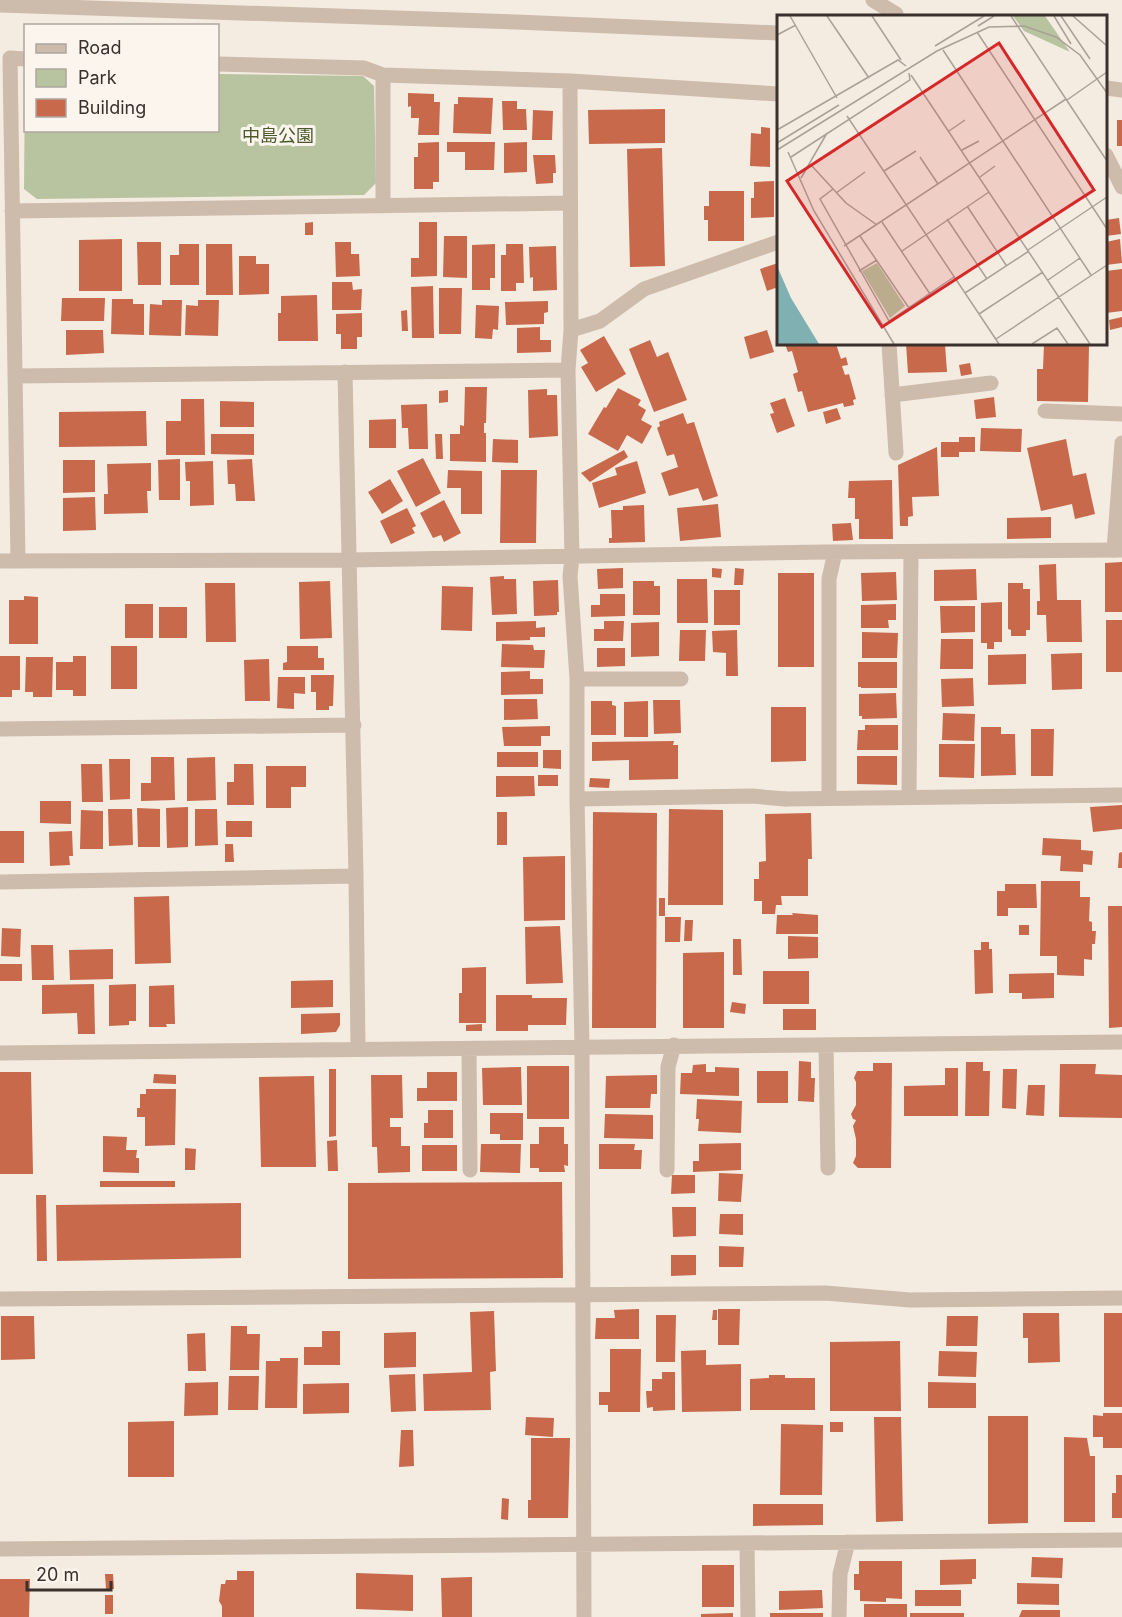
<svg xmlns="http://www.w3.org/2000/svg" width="1122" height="1617" font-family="Inter,'Noto Sans JP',sans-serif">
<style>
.green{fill:#b8c4a0}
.building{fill:#c8694b}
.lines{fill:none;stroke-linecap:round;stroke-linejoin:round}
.service{stroke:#cdbbac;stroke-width:15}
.minor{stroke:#cdbbac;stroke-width:15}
.labels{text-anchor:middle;stroke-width:6;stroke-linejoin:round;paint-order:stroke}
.park-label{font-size:18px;fill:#4a5a2e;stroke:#fbf5ee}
.inset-road{fill:none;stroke:#aaa098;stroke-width:1.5}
.view{fill:#d62828;fill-opacity:0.15;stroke:#d62828;stroke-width:3}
.inset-edge{fill:none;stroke:#3b302b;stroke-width:3}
</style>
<rect width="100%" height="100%" fill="#f4ebe1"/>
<path class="green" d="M218 74 363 76 374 86 376 183 364 195 37 199 24 189 25 76 26 130H218Z"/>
<path class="building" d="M408 93 434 94V102H440L439 135H418L419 118H411V106L408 107Z
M458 97 493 98 491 134 453 133 454 104H458Z
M502 101H517V109H526L527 130H503Z
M665 109V143L589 144 588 110Z
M533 110 553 111 552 140H532Z
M1117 120H1122V146H1117Z
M761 127 770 128V167L750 166 751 133 761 134Z
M439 142V182H433V189H414V157H418V143Z
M447 142H495L494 170H465V152H447Z
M527 142V172L504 173V143Z
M662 148 665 266 630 267 627 149Z
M533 155H555L556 173H553V183L536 184Z
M774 181V217L751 218V198H754V182Z
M709 191H744V241H708V220H704V206H709Z
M1119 218 1121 234 1106 236V220Z
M313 222V235H305V223Z
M419 222H437V276L411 277V258H419Z
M444 236H467V278L443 277Z
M122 239V291H79V240Z
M1120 239 1122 263 1106 265V242Z
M137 242H161V285H138Z
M335 242H351V254H359L360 276 336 277Z
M179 244H199V285H170V255H179Z
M206 244H232L233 295H206Z
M495 244V278H490V290H472V245Z
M506 244H523L524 283H516V291H501V255H506Z
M556 246 557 290 533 291V277L530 278 529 247Z
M239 256H256V264H269V294L239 295Z
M778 263V287L767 291 760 269Z
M1122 269V311L1106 313V271Z
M332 282H352L353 290 362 289 361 310H332Z
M433 286 434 338H412L411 287Z
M439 288H462L461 334H439Z
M317 295 318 341H278V313H281V296Z
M62 298H105L104 321H61Z
M112 299H133V304H144V335L111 334Z
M162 300H182L181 336 149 335 150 304 162 305Z
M198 300H219L218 336 185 335 186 305 198 306Z
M548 301V312L544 313V324L506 325 505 302Z
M476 305 499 306 498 330 493 329 492 339 475 338Z
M407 310 408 331H402L401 311Z
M362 313V337H357V349H341V334H336V314Z
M1122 317V327L1110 330 1109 320Z
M540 327V340H551V352L517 353V328Z
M66 330H103L104 353 66 355Z
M767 330 774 352 750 359 744 337Z
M604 336 626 374 596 392 581 367 588 363 580 350Z
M650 340 657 357 668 352 687 400 654 412 629 349Z
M785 344H836L841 359 846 357 848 365 842 366 845 375 849 374 856 399 853 400 854 405 844 407 843 403 808 412 802 391 798 392 793 374 798 372 792 351 788 352Z
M906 344H945L947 372 908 373Z
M1044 344H1089L1088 402 1037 401V369H1043Z
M970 363 972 374 961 376 959 365Z
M465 387H487L486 423H484V433H486V462L450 461V434H460V425L464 426Z
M618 388 641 400 638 405 646 410 641 420 652 426 642 444 627 435 618 451 588 434 604 407 606 408Z
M547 389V395H557L558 436 529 438 528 390Z
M448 390V402L439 403V391Z
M994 397 996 417 976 419 974 400Z
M785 398 795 426 777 433 770 414 774 413 770 403Z
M181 399H204L205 455H166V421H181Z
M220 401 254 402V427H220Z
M427 404 428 449H409L408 428H402L401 405Z
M837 408 841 419 826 424 823 412Z
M146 411 147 446 59 447V412Z
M683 413 687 424 694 422 718 496 703 501 698 488 669 496 661 473 678 467 674 454 667 456 657 428 660 426 659 422Z
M396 419V448H369V420Z
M981 428 1022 429 1021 452 980 451Z
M211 434H254V455L211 454Z
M435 434H442L443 459H436Z
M959 437H975V452H959V457H941V442H959Z
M493 439 518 440V463L492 462Z
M1066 439 1073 476 1086 473 1095 514 1075 519 1072 504 1041 511 1027 448Z
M937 447 939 496 912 497 913 516 908 517V526H900L898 465Z
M624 450 628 457 590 482 581 473Z
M423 458 441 493 416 507 397 471Z
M180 459V500H159L158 460Z
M252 459 255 501H236L235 484H228L227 460Z
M63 460H95V492L63 493Z
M213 461 214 505 190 506V481H186L185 462Z
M637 461 646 493 599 508 592 483 617 475 615 468Z
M151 463V491H147L148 513 104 514V494H108L107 464Z
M448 470 482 471V514H461V488H447Z
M501 470H537L536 543H500Z
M390 479 403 501 382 514 368 492Z
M892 480 893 539H859V519H855V498H848L849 481Z
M95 497 96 530 63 531V498Z
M444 500 461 533 444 542 441 535 433 538 420 513Z
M718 504 721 537 680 541 677 508Z
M644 505 645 542 609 543V538H612L611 510H623V506Z
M407 508 416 526 412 528 415 533 391 544 380 521Z
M1051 517V538L1007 539V518Z
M851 523 853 540 833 541 832 524Z
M1122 562V612H1105V563Z
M1056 564 1057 600H1081L1082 642H1047L1046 615H1037V601H1040L1039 565Z
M623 568V588L598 589 597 569Z
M712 568 722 569 721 578 712 577Z
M735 568 744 569 743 585H734Z
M976 569 977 600 934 601V570Z
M896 572 897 600 862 601 861 573Z
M778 573H814V667H778Z
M504 576V579H516L517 614 492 615 490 577Z
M677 579H707L708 623H677Z
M558 580 559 612H557V615L534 616 533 581Z
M330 581 332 638 300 639 299 582Z
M633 581H654V586H660V615H633Z
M205 583H235L236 642H206Z
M1008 583H1023V589H1030V630H1026V636H1011V630L1008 629Z
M442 586 473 587 472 631 441 630Z
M714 590H740V625H714Z
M600 594H625V616L591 617V605H600Z
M24 596 38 597V644H9V600H24Z
M1002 602V642H994V649H987V643H981V603Z
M125 604H153V638H125Z
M896 604V620H888L889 628H861V605Z
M940 606H975V632L941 633Z
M159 607H187V638H159Z
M1106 620H1122V672H1106Z
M536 621V628L545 627V637H530V640L496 641V622Z
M604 621H624L623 641H594V629H604Z
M659 622V656L631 657V623Z
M680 630H706L705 661H679Z
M737 630 738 676H726V653L713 652 712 631Z
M862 632 898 633 897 658H862Z
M941 639H973V669H940Z
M502 644 533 645 534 650H545L544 668 501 667Z
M111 646H137V689H111Z
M287 646H318V658H324V670H283V663L287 662Z
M597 648H625V666L597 667Z
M1082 653V689L1052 690 1051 654Z
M1026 654V684L988 685V655Z
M0 656H20V690H12V697H0Z
M73 656H86V696H73V690H56V662H73Z
M26 657H53L52 697H33V692H25Z
M269 659 270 701H245L244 660Z
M858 662H897V688H861V687H858Z
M530 671V679H543V694L501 695V672Z
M311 675H334L333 706H329V710H316V692H311Z
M278 677H305V694L294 693V709L277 708Z
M973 678 974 706 942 707 941 679Z
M896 693 897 718 862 719V716H859V694Z
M504 699H537L538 719 504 720Z
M653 700H680L681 733 654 734Z
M591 701H612V705L616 706V735H591Z
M648 701V737H624V702Z
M771 707H806V761L771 762Z
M943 713 975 714 974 741 942 740Z
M865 725H898V750H857L858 730H865Z
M550 726V736H541V746H504L502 727Z
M981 727H1001V734H1015L1016 775 981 776Z
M1031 729H1054L1053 776H1031Z
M674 741 673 745H678V779L629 780V760L592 761V742Z
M939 744H975L974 778 939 777Z
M543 750H561V769L543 768Z
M497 752H538V767H497Z
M857 756H897V785L857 784Z
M151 757H174L175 800 141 801V783H151Z
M215 757 216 800 187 801V758Z
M109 759H130V799L110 800Z
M81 764H102L103 802H82Z
M234 764H253L254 805H227V782H234Z
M266 766H306V787H291V808H266Z
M538 775H558V786H538Z
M496 776H534L535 796 496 797Z
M590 778 610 779 609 788 589 787Z
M40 801H71V824L40 823Z
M1122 805V829L1093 832 1090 807Z
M188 807V847L167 848 166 808Z
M137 808 160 809V847H138Z
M108 809H132L133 845 109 846Z
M195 809H217L218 845 195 846Z
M669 809 723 810V905H668Z
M81 810 103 811V849H80Z
M497 812H507V845H497Z
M593 812 657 813 656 1028H592Z
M811 813 812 859H808V896H781L782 905H776L775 914H762V901H754V879H759V862L766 861 765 814Z
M226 821H252V837H226Z
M0 831H24V863H0Z
M72 831 73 856H69L70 865 50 866 49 832Z
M1043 838 1081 840V850L1093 851 1092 865 1083 864V872L1060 871 1061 856 1042 855Z
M225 844H233L234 862H225Z
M1122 852V868H1118L1119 853Z
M565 856V920L524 921 523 857Z
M1041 881H1080V897H1090L1089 921 1092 922V931H1096L1095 944H1092V960L1084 959V976L1057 975V956H1040Z
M1005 884H1036L1037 908H1008V916H997V891H1005Z
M169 896 171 963 135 964 134 897Z
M659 898H665V916H659Z
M1108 906H1122V1027L1109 1028Z
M792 913 818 915V934H776L777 915H793Z
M665 917H681L680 942H665Z
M685 920H693L692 941H684Z
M1019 925H1029V935H1019Z
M560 926 563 983 526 984 525 927Z
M2 928 21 929 20 957 1 956Z
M788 936 818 937V958L788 959Z
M733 939H741L742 975H733Z
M981 942H989V949H992L993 993 975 994 974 950H981Z
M31 945H53L54 980H32Z
M113 949V979L70 980 69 950Z
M724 952V1028H683V953Z
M0 964H22V981H0Z
M486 967V1023H459V993H462V968Z
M763 971H809V1004H763Z
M1054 973V998L1022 999V993H1009V974Z
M333 980V1007L291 1008V981Z
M94 984 95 1034H78L77 1013 42 1014V985Z
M136 984V1021H129V1025L109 1026V985Z
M174 985 175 1024H166L167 1027H149V986Z
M496 995H532V998H567L566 1025H528V1031H496Z
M732 1002 746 1004 745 1014 730 1012Z
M783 1009H816V1030H783Z
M340 1013V1025L336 1032 301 1034V1014Z
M482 1024V1031H466V1025Z
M799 1061 811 1062V1078H815L814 1102 798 1101Z
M966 1062H983V1071H990L989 1116H965Z
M873 1063H892L891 1168H858L853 1163 856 1156V1139L853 1126 856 1120 853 1119 851 1114 856 1105V1082L854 1078 857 1071H873Z
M706 1064V1072H715V1067L739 1068V1096L680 1094 681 1073H692L693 1065Z
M1060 1064H1096L1095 1074 1122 1075V1118L1059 1117Z
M527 1066H569V1119H527Z
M521 1067 522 1105H483L482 1068Z
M945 1068H958V1116H904V1086L945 1085Z
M329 1069H336V1136L329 1137Z
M1003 1069H1017L1016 1109 1002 1108Z
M757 1071H788V1103H757Z
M0 1072H31L33 1174H0Z
M427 1072H457V1101H417V1088H427Z
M154 1074 176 1075V1084L153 1083Z
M371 1075H402L403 1118H390V1127H401V1146H410V1172L378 1173 377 1147H372Z
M657 1075V1094H651L650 1108H605L606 1076Z
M314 1076 316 1167H261L259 1077Z
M1028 1085H1045L1044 1116 1026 1115Z
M146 1089H176L175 1145 145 1146V1117H137V1108H140V1094H146Z
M697 1099 742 1101 741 1133 698 1131 699 1119H696Z
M428 1110H453V1138H424V1123H428Z
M490 1113H523V1140H500V1134H490Z
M605 1114 653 1115V1139L604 1138Z
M539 1127H564V1144H568V1166L564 1165 565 1172H539V1168H530V1144H539Z
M103 1136 127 1137 126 1150H137L136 1158H139V1173L103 1172Z
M337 1140 338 1171H328L327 1141Z
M741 1143V1170L693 1172V1161H699V1144Z
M481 1144H521L520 1173 480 1172Z
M599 1144H635L634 1150H642L641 1169H599Z
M422 1145H457V1171H422Z
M185 1148 196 1149 195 1170H185Z
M719 1173 743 1174 741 1202 718 1201Z
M672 1175H695V1193L671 1194Z
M100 1181H175V1187H100Z
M562 1182 563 1278 348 1279V1183Z
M36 1195H46L47 1261H37Z
M241 1203V1258L57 1261 56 1205Z
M672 1207H696V1236L673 1237Z
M720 1214H743V1235L719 1234Z
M719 1246 744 1247 743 1267H719Z
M671 1255H696V1275L671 1276Z
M639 1309V1339H595L596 1318H615L614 1310Z
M718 1309H740L739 1345H718Z
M713 1310H717V1320H712Z
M494 1311 496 1371 490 1372 491 1410 424 1411 423 1374 472 1372 470 1312Z
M1023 1313H1059L1060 1362 1028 1363V1338H1023Z
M1104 1313H1122V1407H1104Z
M656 1315H676L675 1362H656Z
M1 1316H34L35 1359 1 1360Z
M947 1316H978L977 1346H946Z
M231 1326H247V1334H260L259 1370H230Z
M322 1331H340V1365H304V1347H322Z
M416 1332V1367L384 1368V1333Z
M205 1333 206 1371H188L187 1334Z
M900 1341 901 1411H830V1342Z
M610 1349H641L640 1412H608V1405H599V1392H610Z
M706 1350V1365L741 1364V1411L682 1412 681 1351Z
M939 1351 977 1352 976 1377 938 1376Z
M280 1358H298L297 1408H265L266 1361H280Z
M662 1372H675V1410L653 1411V1407L647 1408 646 1391H652V1379H662Z
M415 1374 416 1411 391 1412 389 1375Z
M769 1375H785V1378H815V1410H750V1379L769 1378Z
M229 1376H259L258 1410H228Z
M218 1382V1415L184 1416 185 1383Z
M928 1382 976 1383V1408H928Z
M349 1383V1413L303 1414V1384Z
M1103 1413H1122V1448H1103V1437H1093V1415L1103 1416Z
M988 1416H1028V1523L988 1524Z
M526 1417 554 1418 553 1437 525 1435Z
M874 1417H901L903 1521 876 1522Z
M174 1421V1477H128V1422Z
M830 1422H843V1432H830Z
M781 1424 823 1425 822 1495H780Z
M401 1430H413L414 1466 399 1467Z
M1064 1437 1087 1438 1090 1456H1095V1522H1064Z
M531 1438H570L568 1518H528V1500H531Z
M1116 1475H1122V1518H1112V1493H1116Z
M502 1498 509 1499 508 1520 501 1519Z
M753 1504H823V1525L753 1526Z
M1032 1557 1063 1558 1062 1578 1031 1577Z
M976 1559V1579H972V1584L940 1585V1560Z
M859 1561H902V1599L886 1598V1602L860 1601V1590H854V1574H859Z
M702 1565H734V1607H702Z
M237 1571H254V1617H222V1606L219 1601 221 1584H225L226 1580H237Z
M356 1573 413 1575V1611L356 1609Z
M105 1574H113L114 1589H106Z
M472 1577V1617H442L441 1578Z
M0 1579H30L29 1617H0Z
M1017 1583 1059 1584V1605L1017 1604Z
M822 1590 823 1608 779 1610V1591Z
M915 1590H961V1606H915Z
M105 1595H113V1614H105Z
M864 1604H907V1617H864Z
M1022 1610H1060V1617H1019Z
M733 1613V1617H701V1614Z
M770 1613H823V1617H770Z
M910 1613H964V1617H910Z"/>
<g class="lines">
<path class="service" d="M873 0 896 14V16
M1045 411 1122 414
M1114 550 1122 443
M909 797 911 552
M785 799 1122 795"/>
<path class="minor" d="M0 5 516 22 778 33
M218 64 364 68 383 75 570 81 778 94
M570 81 571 330 568 370 572 558 570 576 577 679V799L582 1046 584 1617
M1106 88 1122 90
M1106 155 1122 187
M383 206V75
M12 211 570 203
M571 330 600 321 644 289 778 242
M889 344 896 453
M345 372 356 876 358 1048
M15 376 568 370
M892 395 991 383
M0 561 350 560 825 552 1122 550
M18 561 10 58 26 59
M577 679H681
M0 729 354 725
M829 798V579L835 552
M577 799 752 796 785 799
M0 882 356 876
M826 1045 828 1168
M469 1049 470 1170
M0 1053 1122 1042
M667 1170 668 1067 674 1045
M0 1299 825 1293 910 1300 1122 1298
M747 1543 748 1617
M0 1549 1122 1540
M839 1617 840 1574 848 1542"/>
</g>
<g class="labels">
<g class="park-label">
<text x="278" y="142">中島公園</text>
</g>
</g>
<g transform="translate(777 15)">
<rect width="330" height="330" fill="#f4ebe1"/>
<path d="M236 1H268L293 37 247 16ZM100 248 128 291 113 303 85 256Z" fill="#b8c4a0"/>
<path d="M0 251 14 283 42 329H0Z" fill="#7fb0b2"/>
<path class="inset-road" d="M13 1 60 83M50 1 92 63M95 1 124 45M234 1 330 146M277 1 294 29M284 1 313 44M296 1 330 31M201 11 217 1M200 17 330 214M0 20 19 10M158 31 207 1M166 35 314 260M134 60 313 329M290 85 330 57M70 101 222 329M0 115 121 45 129 51M172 116 188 105M0 128 62 90M0 135 160 36 212 12 247 11 279 22 303 40 330 78M185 135 202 126M11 137 37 196 117 329M14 142 133 65 132 58M143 142 161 169M34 150 69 188 100 210M107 156 139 136M203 162 218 151M24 163 50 118M56 174 43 184 112 306 177 262M59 178 88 157M190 191 229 250M170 204 210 264M105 207 153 279M83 221 132 293M67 231 289 84M251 235 330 182M125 236 212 177M82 256 100 245M271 265 303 243M188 278 252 236M202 299 266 257M219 324 330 250M255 329 280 313 291 329"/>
<path class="view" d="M222 28 317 175 105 312 10 166Z"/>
<rect width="330" height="330" class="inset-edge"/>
</g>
<rect x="24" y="24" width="195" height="108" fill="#fbf5ee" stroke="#aea6a0" stroke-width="1.5"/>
<rect x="36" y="44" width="30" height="9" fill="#cdbbac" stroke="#aea6a0" stroke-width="1.5"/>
<text x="78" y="54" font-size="18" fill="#3b302b">Road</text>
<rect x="36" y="69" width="30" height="18" fill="#b8c4a0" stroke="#aea6a0" stroke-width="1.5"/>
<text x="78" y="84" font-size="18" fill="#3b302b">Park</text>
<rect x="36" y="99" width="30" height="18" fill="#c8694b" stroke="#aea6a0" stroke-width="1.5"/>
<text x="78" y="114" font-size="18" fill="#3b302b">Building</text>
<path d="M27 1581v9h84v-9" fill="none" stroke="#3b302b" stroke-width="3"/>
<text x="36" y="1581" font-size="18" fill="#3b302b" stroke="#fbf5ee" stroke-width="4.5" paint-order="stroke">20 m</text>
</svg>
